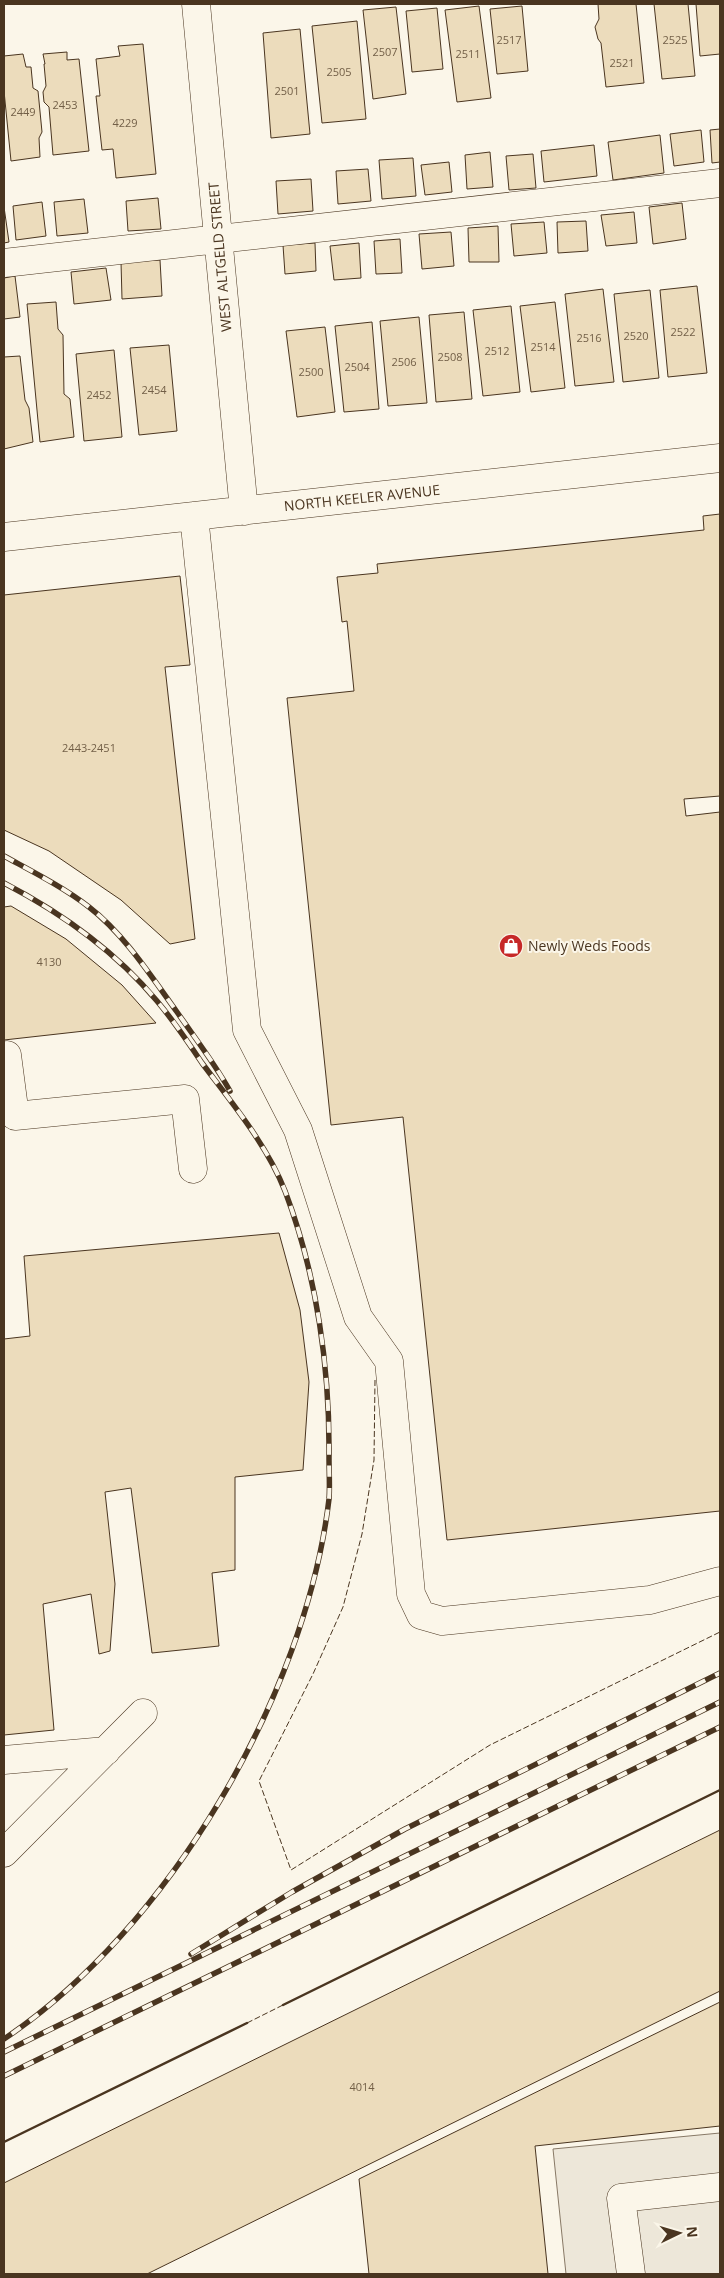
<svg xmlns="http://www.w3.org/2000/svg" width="724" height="2278" font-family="'Open Sans',sans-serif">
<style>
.parking{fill:#ede7d9;stroke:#887966}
.building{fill:#ecdcbc;stroke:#4a3520}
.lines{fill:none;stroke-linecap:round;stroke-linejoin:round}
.minor-casing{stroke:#4a3520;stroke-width:29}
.minor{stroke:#fbf6e9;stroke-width:28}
.rail-casing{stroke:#4a3520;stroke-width:5.5}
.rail{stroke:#fbf6e9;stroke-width:4;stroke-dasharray:11;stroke-linecap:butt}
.fence{stroke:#4a3520;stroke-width:1;stroke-dasharray:6 2.5;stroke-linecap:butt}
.wall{stroke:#4a3520;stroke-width:2.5}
.labels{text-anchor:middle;stroke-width:4;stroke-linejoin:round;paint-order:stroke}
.number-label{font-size:11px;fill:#725f47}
.street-label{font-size:14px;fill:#4a3520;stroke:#fbf6e9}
.poi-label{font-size:14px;fill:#4a3520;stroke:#fbf6e9;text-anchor:start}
</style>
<rect width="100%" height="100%" fill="#fbf6e9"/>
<path class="parking" d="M720 2133V2274H566L553 2149Z"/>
<path class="building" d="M598 4H636L644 83 606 87 601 43 598 39 595 27 599 19Z
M654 4H688L695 76 662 79Z
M696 4H720V54L700 56Z
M479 6 491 98 457 102 445 10Z
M522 6 528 71 497 74 490 9Z
M396 7 406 94 373 99 363 10Z
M437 8 443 69 412 72 406 11Z
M357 21 366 119 322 123 312 26Z
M300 29 310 134 271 138 263 33Z
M143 44 156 174 116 178 113 149 102 150 96 96H100L96 59 120 56 118 46Z
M67 52V60L79 59 89 151 53 155 49 107 44 102 43 92 46 86 44 64H45L43 54Z
M23 54 26 67H31L33 88 38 91 42 132 39 138 40 157 11 161 4 91V56Z
M720 129V162L712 163 710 130Z
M701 130 704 162 674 166 670 134Z
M660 135 664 173 613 180 608 142Z
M594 145 597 176 544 182 541 151Z
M490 152 493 187 467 189 465 155Z
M533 154 536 188 509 190 506 156Z
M413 158 416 196 382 199 379 160Z
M449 162 452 192 425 195 421 165Z
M368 169 371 201 338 204 336 171Z
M311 179 313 211 278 214 276 181Z
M158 198 161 229 128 231 126 201Z
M84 199 88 233 57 236 54 202Z
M42 202 46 236 16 240 13 206Z
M682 203 686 239 653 244 649 207Z
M4 207 9 242 4 243Z
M634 212 637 243 606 246 601 215Z
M586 221 588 251 558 253 557 222Z
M544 222 547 253 514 256 511 224Z
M498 226 499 262H469L468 228Z
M451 232 454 266 422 269 419 234Z
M400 239 402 273 376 274 374 241Z
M315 243 316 271 285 274 283 245Z
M359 243 361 278 334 280 330 246Z
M160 260 162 296 122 299 121 262Z
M106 268 111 300 74 304 71 272Z
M15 276 20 317 4 319V278Z
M697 286 707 373 668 377 660 290Z
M603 289 614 382 575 386 565 294Z
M650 290 659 378 623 382 614 294Z
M56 302 58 329 63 335 64 394 70 399 74 437 40 442 27 304Z
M555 302 565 388 531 392 520 306Z
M511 306 520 392 483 396 473 310Z
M464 312 472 399 436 402 429 315Z
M419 317 427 403 388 406 380 321Z
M372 322 379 409 344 412 335 326Z
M325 327 335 412 297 417 286 331Z
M169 345 177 431 139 435 130 348Z
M114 350 122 437 84 441 76 354Z
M20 356 25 400 29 408 33 442 4 449V357Z
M720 514V796L684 799 686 816 720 812V1511L447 1540 403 1117 331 1125 287 698 354 691 347 621 342 622 337 577 378 573 377 564 704 530 703 516Z
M180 576 190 665 165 667 195 939 170 944 121 900 49 851 4 830V595Z
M11 906 66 939 122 985 156 1023 4 1040V907Z
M279 1233 300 1310 309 1382 303 1470 235 1477V1570L212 1573 219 1646 152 1653 131 1488 105 1492 115 1584 110 1651 99 1654 91 1594 43 1604 54 1730 4 1735V1339L30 1336 24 1256Z
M720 1830V1991L147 2274H4V2183Z
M720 2002V2126L535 2146 548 2274H369L359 2179Z"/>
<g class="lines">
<g class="minor-casing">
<path id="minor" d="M196 4 244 511
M4 263 720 183
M194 516 247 1030 298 1130 358 1317 389 1361 411 1594 421 1615 442 1621 650 1600 720 1581
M4 537 720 458
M4 1056 7 1055 15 1116 185 1099 193 1169
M4 1760 106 1751
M4 1853 143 1713
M631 2274 621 2198 720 2187"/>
</g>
<use href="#minor" class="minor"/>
<g class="rail-casing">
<path id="rail" d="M4 856C33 872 63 887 89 907 124 934 151 976 177 1012 195 1038 215 1064 230 1091
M4 883C60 912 116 952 157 1001 173 1020 188 1042 202 1063 232 1103 267 1145 285 1191 317 1275 330 1369 329 1458 329 1471 330 1486 329 1499 306 1695 168 1930 4 2039
M191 1954 292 1892 405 1829 720 1673
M4 2052 720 1702
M4 2076 720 1727"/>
</g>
<use href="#rail" class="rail"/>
<path class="fence" d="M375 1380 374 1460 362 1534 343 1607 313 1674 259 1781 291 1870 490 1745 720 1632
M247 2023 283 2005"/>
<path class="wall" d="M283 2005 720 1790
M4 2142 247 2023"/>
</g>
<defs>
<g id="shop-disc" transform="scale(1.25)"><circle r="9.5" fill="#c62828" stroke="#fbf6e9"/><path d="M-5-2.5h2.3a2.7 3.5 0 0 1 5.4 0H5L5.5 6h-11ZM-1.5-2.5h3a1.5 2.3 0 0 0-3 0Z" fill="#fff"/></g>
</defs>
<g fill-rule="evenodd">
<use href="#shop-disc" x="511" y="946"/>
</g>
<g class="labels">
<g class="number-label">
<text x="509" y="44">2517</text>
<text x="675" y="44">2525</text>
<text x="385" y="56">2507</text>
<text x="468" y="58">2511</text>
<text x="622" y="67">2521</text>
<text x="339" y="76">2505</text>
<text x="287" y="95">2501</text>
<text x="65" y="109">2453</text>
<text x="23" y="116">2449</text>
<text x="125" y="127">4229</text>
<text x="683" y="336">2522</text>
<text x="636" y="340">2520</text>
<text x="589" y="342">2516</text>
<text x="543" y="351">2514</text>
<text x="497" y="355">2512</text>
<text x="450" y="361">2508</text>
<text x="404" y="366">2506</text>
<text x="357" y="371">2504</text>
<text x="311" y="376">2500</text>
<text x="154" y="394">2454</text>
<text x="99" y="399">2452</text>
<text x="89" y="752">2443-2451</text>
<text x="49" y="966">4130</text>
<text x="362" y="2091">4014</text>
</g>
<g class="street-label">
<text transform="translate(220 257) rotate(-95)" y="5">WEST ALTGELD STREET</text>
<text transform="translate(362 498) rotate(-6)" y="5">NORTH KEELER AVENUE</text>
</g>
<g class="poi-label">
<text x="528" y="951">Newly Weds Foods</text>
</g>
</g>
<rect width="724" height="2278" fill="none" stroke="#4a3520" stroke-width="10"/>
<g transform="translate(679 2233) rotate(85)" stroke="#fbf6e9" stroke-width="4" paint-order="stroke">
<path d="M0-4L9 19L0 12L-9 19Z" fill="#4a3520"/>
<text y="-8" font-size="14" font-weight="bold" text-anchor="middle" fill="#4a3520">N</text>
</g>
</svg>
